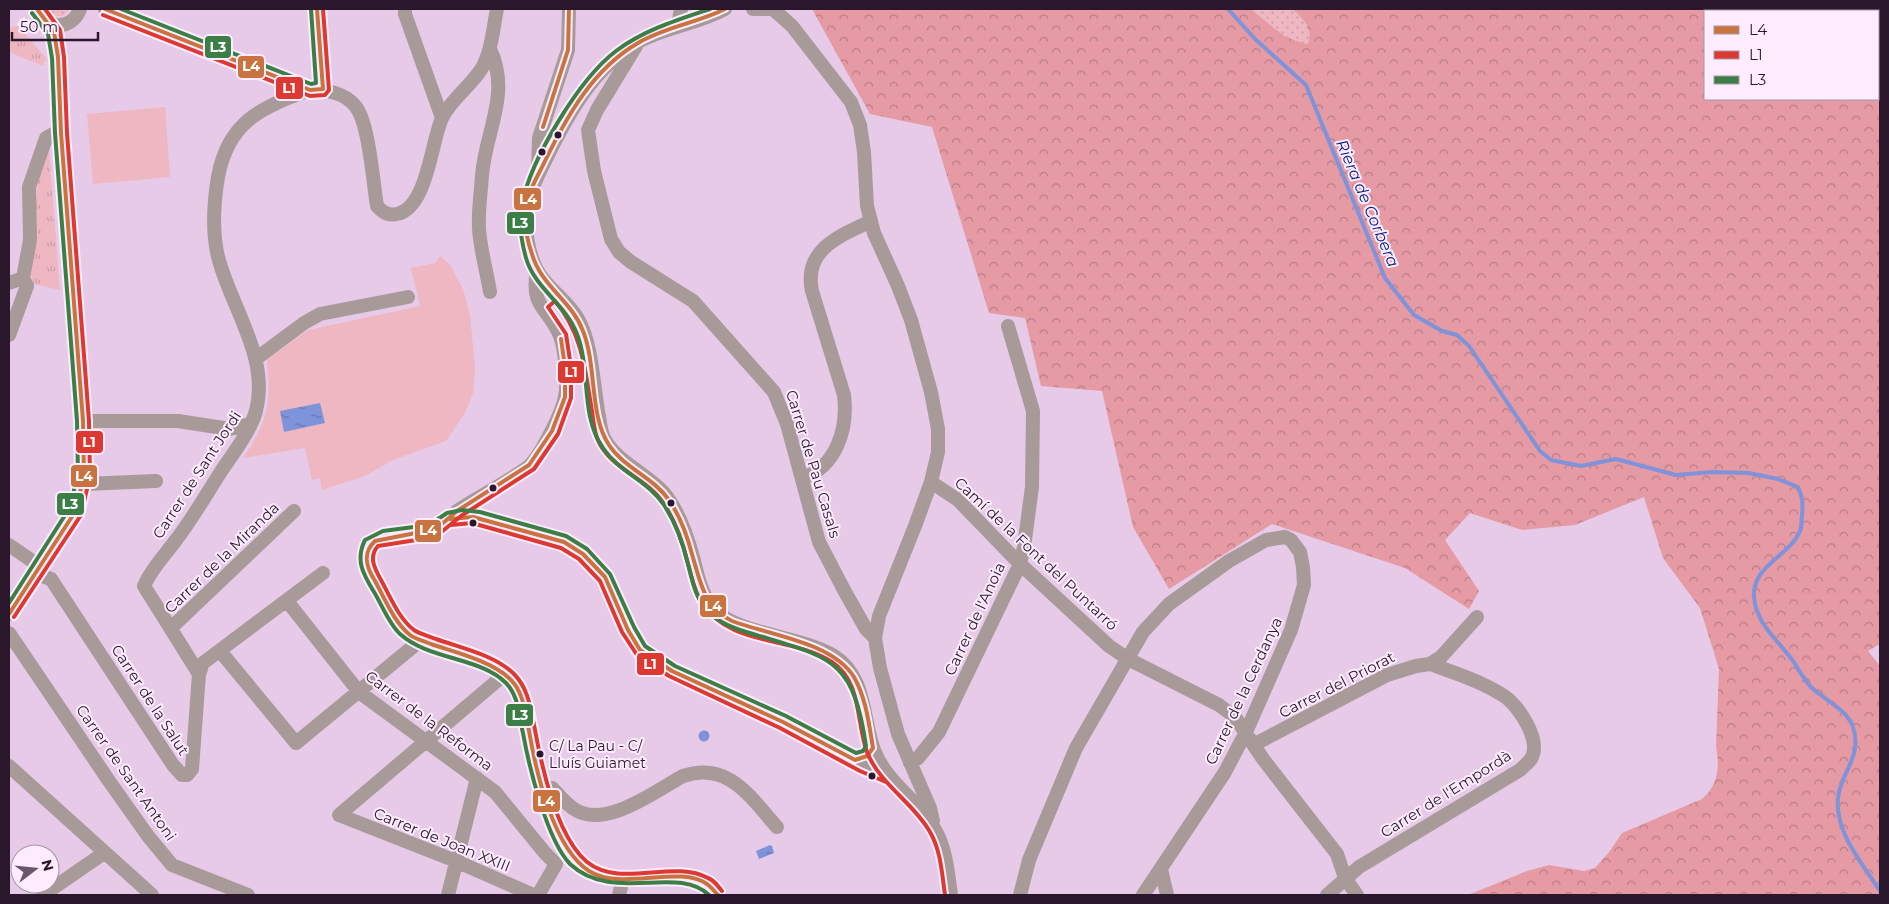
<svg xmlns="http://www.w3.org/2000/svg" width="1889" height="904" font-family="Montserrat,sans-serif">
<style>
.grass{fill:#eeb7c2}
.forest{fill:url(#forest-crowns);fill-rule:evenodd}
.park{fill:url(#park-tufts)}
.garden{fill:url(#garden-dots)}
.water{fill:url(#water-ripples)}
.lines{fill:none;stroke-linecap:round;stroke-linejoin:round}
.stream{stroke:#7e93d9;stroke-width:4}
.minor{stroke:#a79a98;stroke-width:14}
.bus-1-casing{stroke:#fcecfd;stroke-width:8}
.bus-2-casing{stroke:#fcecfd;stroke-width:8}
.bus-3-casing{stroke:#fcecfd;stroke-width:8}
.bus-1{stroke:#c97440;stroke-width:4}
.bus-2{stroke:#db3931;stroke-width:4}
.bus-3{stroke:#3b7f46;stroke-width:4}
.bus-dot{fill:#2a172c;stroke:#fcecfd;stroke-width:2}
.labels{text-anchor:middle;stroke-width:4;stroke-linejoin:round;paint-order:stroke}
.bus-label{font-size:14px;fill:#2a172c;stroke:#fcecfd;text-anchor:start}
.street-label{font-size:15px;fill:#2a172c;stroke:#fcecfd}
.water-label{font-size:16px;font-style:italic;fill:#002188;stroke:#fcecfd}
.line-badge{stroke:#fcecfd;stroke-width:2}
.badge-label{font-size:14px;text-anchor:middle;font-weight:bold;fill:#fff}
</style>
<defs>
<pattern id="forest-crowns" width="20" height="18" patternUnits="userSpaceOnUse" patternTransform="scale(1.25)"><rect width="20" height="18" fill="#e59aa4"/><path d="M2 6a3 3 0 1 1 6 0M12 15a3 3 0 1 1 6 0" fill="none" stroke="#ba7d86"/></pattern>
<pattern id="park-tufts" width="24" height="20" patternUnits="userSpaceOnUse" patternTransform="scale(1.25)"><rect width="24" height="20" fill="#eeb7c2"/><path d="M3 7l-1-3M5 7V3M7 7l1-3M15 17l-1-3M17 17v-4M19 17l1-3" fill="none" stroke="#cc9da7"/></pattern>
<pattern id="garden-dots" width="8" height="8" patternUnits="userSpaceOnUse" patternTransform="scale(1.25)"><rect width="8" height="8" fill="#eeb7c2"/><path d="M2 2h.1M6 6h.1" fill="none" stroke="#cc9da7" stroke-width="1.8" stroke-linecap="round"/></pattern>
<pattern id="water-ripples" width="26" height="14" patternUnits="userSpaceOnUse" patternTransform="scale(1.25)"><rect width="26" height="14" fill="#7e93d9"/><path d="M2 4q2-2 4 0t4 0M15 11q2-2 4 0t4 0" fill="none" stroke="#6777b0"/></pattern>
</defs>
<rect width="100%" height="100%" fill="#e6cae7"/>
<path class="grass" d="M165 107 170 177 93 184 87 114Z
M440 256 450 265 463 289 470 315 475 369 473 393 465 413 446 441 393 460 365 476 322 490 320 478 312 480 305 448 243 458C269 419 271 405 267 359L308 330 420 306 411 268 435 263Z"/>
<path class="forest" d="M812 9H1251L1286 37 1298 14 1292 9H1880V644L1868 651 1880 666V895H1468L1527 871 1549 865 1584 871 1595 868 1610 851 1622 833 1702 799C1718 786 1720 767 1716 747L1719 669 1700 608 1663 558 1644 497 1575 525 1522 530 1470 513 1445 540 1479 591 1469 609 1405 568 1272 524 1169 589 1133 527 1102 391 1041 386 1025 318 989 313 932 127 870 114ZM1705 11H1878V99H1705Z"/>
<path class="park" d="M18 26 46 58 43 66 9 52V28Z
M49 149 60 290 34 284 30 273 38 174Z"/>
<path class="garden" d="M46 9H70L63 16H57Z
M1251 9H1292C1305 21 1313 26 1308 44 1286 41 1268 23 1251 9Z"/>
<path class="water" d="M320 403 325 423 284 432 280 411Z
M698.5 736a5.5 5.5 0 1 1 11 0a5.5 5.5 0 1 1-11 0Z
M770 845 772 846 774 853 759 859 756 851Z"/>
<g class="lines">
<path class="stream" d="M1228 9 1255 39 1306 85 1385 278 1414 315 1442 331 1457 335 1469 346 1540 451 1551 460 1581 466 1616 459 1676 475 1712 472 1749 473 1778 479 1798 487C1803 498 1803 504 1802 516 1801 520 1802 527 1800 531 1790 556 1752 565 1754 597 1756 624 1778 640 1793 661 1799 670 1804 680 1812 688 1824 699 1848 711 1853 727 1862 755 1844 769 1839 792 1831 828 1862 863 1880 891"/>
<path class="minor" d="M37 9C45 30 72 31 80 9
M105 9 310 90C325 89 346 93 356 107 369 124 373 182 377 206 382 212 389 216 397 214 427 208 431 143 442 118 451 99 471 86 482 68 492 50 493 28 497 9
M317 9 323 89
M405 9V14L442 118
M725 9C698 24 666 27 638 42 593 68 568 114 546 159 539 174 529 191 527 208 524 227 528 253 537 270 547 289 568 300 578 319 593 346 593 386 599 416 600 423 601 432 604 438 616 462 647 473 664 493 679 511 687 535 693 557 698 576 701 595 715 610 738 634 804 637 834 656 867 677 862 718 874 750 886 782 917 799 934 828 946 847 948 873 951 895
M753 9H775
M773 9 792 26 851 102 860 125 864 152 867 206 874 233 898 286 911 320 931 392 938 429V452L931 482 915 526 879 616 875 638 880 668 898 734 930 808 933 821
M678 25 681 9
M636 46 597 110 588 130 594 171 611 239 619 252 631 262 693 301 774 392 787 424 819 542 844 590 866 629 875 638
M490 49C511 93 486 130 482 175 481 192 478 211 479 228 480 249 487 272 490 292
M538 171 539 138 568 50 569 9
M537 271C530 308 549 308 560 336 565 349 568 383 565 397 562 413 540 457 528 467 506 483 480 496 457 511 450 520 439 529 428 532 402 539 356 527 368 570L398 621 411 636 493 667C502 672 511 677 516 686 525 700 526 722 530 738 537 771 554 832 574 859 610 904 693 854 718 895
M9 283 23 278
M9 335 27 286 23 278 30 240 29 187 46 138 53 134 61 133
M257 358 304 323 320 314 408 297
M83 421H178L230 429 250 424
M802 478C837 467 848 428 844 395L812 291C803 250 839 236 871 221
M931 482 958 500 1020 564 1109 646 1128 659 1219 705 1235 717 1263 759 1337 854 1345 878 1357 895
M84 484 156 481
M450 519 473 517 564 542 583 554 605 577 628 630 640 650 672 671 783 722 863 766 888 776
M9 545 41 567
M36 574 51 579 173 765 182 775H187L192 769 199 674 203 663 323 573
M287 601 359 692 495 792 545 853 556 864
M9 614 75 512 84 476 83 421 61 133 58 57 51 24
M171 628 294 511
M9 633 109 781 148 836 172 865 248 895
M220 651 296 743 421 640
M199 674 144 586C151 569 165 555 176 540 193 518 207 493 222 470 234 452 250 432 256 411 269 361 236 314 221 267 211 238 213 207 218 177 228 122 261 107 310 90
M505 674 339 815 456 861 533 895
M1255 744 1387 675 1416 666 1430 664 1441 657 1477 617
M910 763 918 758 939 732 1020 564 1024 547 1032 487 1033 411 1008 326
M9 766 152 895
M544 790 552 788C559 795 566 804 574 809 605 830 655 791 683 776 729 761 750 797 777 827
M1161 869 1167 895
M43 895 104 853
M448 895 477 778
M538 895 556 864
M619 895 622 883
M1020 895 1029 860 1076 748 1143 632 1169 604 1229 561 1266 540 1285 537 1291 540 1300 552 1303 567 1304 585 1291 630 1246 732 1225 772 1143 895
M1327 895 1359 867 1520 770C1523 767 1528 763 1531 759 1542 741 1519 706 1504 696 1481 681 1455 673 1430 664"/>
<g class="bus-1-casing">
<path id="bus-1" d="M105 9 310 90 323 89 317 9
M543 127 568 50 569 9
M561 339 565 367V397L552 431 529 465 457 511 436 529 375 541C362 553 366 567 375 581 385 599 394 622 410 635 415 639 425 641 431 644 454 652 492 661 510 679 524 692 525 713 529 731 536 771 553 848 589 871 621 892 679 864 707 884 711 887 715 892 718 895
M450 519 473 517 564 542 583 554 605 577 628 630 640 650 672 671 783 722 855 760 867 756 873 748C869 724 866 698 854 677 832 642 769 635 732 621 704 608 700 581 692 554 687 535 680 516 669 500 653 477 624 468 609 445 589 415 597 366 583 331 572 301 541 286 532 254 527 240 524 224 526 208 528 191 538 176 545 161 567 116 593 69 638 43 665 27 697 23 725 9
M9 614 75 512 84 476 83 421 61 133 58 57 54 32 37 9"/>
</g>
<g class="bus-2-casing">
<path id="bus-2" d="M103 15 310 96 325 95 329 90 323 9
M451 525 472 523 561 548 579 559 600 581 622 632 637 655 669 676 780 728 860 771 886 782
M14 617 81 515 90 476 89 421 67 133 64 57 60 30 45 9
M722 891C718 886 714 880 708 878 672 859 621 889 587 862 557 837 542 768 535 730 531 711 529 689 514 674 495 655 461 648 436 639 429 636 420 634 414 630 399 619 390 596 381 580 375 569 368 557 378 546L429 538 439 534 461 516 534 469 558 434 571 398V367L566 334 548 307 555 301C583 334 585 371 592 411 593 420 594 429 597 438 609 469 647 477 664 504 676 522 683 543 688 564 692 577 694 591 702 603 730 647 792 636 832 662 862 682 856 722 867 752 880 785 913 802 930 832 941 851 942 874 945 895"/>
</g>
<g class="bus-3-casing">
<path id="bus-3" d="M121 9 311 84 316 83 311 9
M9 603 69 509 78 475 77 421 55 133 52 58 48 34 32 13
M709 895C677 864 613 904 570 864 547 840 529 767 523 733 519 717 519 696 506 683 480 657 429 660 400 634 389 624 382 605 374 592 363 574 355 560 365 540L383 531 429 525 447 513 462 510 480 512 566 536 587 549 610 574 634 627 645 646 675 666 786 716 856 753 863 751 866 746C853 658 832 658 753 634 735 629 718 623 706 609 695 597 692 579 688 564 683 543 676 523 664 505 648 481 619 472 603 448 580 416 591 370 577 334 566 304 535 289 526 258 521 240 518 222 522 204 531 159 579 79 616 51 644 30 677 20 710 9"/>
</g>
<use href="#bus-1" class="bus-1"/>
<use href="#bus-2" class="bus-2"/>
<use href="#bus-3" class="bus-3"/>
</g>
<g class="bus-dot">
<circle cx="558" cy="135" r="4.5"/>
<circle cx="542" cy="152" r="4.5"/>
<circle cx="493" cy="488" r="4.5"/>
<circle cx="671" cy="503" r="4.5"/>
<circle cx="473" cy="523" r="4.5"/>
<circle cx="540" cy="754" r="4.5"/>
<circle cx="872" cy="776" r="4.5"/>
</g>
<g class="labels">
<g class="bus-label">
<text x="549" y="751">C/ La Pau - C/<tspan x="549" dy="17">Lluís Guiamet</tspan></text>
</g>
<g class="street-label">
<text transform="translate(813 464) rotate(73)" y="5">Carrer de Pau Casals</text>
<text transform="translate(197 475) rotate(-57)" y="5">Carrer de Sant Jordi</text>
<text transform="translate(1036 554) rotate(43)" y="5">Camí de la Font del Puntarró</text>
<text transform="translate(222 558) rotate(-44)" y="5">Carrer de la Miranda</text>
<text transform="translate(975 619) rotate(-65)" y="5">Carrer de l'Anoia</text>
<text transform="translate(1337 685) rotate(-27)" y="5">Carrer del Priorat</text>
<text transform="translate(1244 691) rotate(-65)" y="5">Carrer de la Cerdanya</text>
<text transform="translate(150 700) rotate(57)" y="5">Carrer de la Salut</text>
<text transform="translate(429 721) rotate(37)" y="5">Carrer de la Reforma</text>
<text transform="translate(126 773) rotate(55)" y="5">Carrer de Sant Antoni</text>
<text transform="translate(1446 794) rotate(-32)" y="5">Carrer de l'Empordà</text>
<text transform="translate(442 840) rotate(22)" y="5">Carrer de Joan XXIII</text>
</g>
<g class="water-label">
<text transform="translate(1368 203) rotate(67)" y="6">Riera de Corbera</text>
</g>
</g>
<g class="line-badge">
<rect x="204" y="35" width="28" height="24" rx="5" fill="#3b7f46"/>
<rect x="237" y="55" width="28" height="24" rx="5" fill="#c97440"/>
<rect x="275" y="76" width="29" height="24" rx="5" fill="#db3931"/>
<rect x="513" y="187" width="29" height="24" rx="5" fill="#c97440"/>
<rect x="506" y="211" width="29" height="24" rx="5" fill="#3b7f46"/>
<rect x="557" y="360" width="28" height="24" rx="5" fill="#db3931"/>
<rect x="75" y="430" width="29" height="24" rx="5" fill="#db3931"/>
<rect x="70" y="464" width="28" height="24" rx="5" fill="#c97440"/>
<rect x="56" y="492" width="29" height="24" rx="5" fill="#3b7f46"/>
<rect x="414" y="519" width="28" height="24" rx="5" fill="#c97440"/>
<rect x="699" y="594" width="28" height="24" rx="5" fill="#c97440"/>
<rect x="636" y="652" width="29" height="24" rx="5" fill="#db3931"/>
<rect x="505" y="703" width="29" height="24" rx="5" fill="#3b7f46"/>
<rect x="532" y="789" width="29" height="24" rx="5" fill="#c97440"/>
</g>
<g class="badge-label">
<text x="218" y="52">L3</text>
<text x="251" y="71">L4</text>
<text x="289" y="93">L1</text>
<text x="528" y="204">L4</text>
<text x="520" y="228">L3</text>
<text x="571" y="377">L1</text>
<text x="89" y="447">L1</text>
<text x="84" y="481">L4</text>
<text x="70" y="509">L3</text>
<text x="428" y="535">L4</text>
<text x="713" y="611">L4</text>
<text x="650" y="669">L1</text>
<text x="520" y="720">L3</text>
<text x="546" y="806">L4</text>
</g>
<rect width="1889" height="904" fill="none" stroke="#2a172c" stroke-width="20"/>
<rect x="1704" y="10" width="175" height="90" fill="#fcecfd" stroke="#a897a9"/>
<rect x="1714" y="26" width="25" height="8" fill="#c97440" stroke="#a897a9"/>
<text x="1749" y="35" font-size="15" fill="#2a172c">L4</text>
<rect x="1714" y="51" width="25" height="8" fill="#db3931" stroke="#a897a9"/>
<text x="1749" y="60" font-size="15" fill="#2a172c">L1</text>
<rect x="1714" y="76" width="25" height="8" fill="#3b7f46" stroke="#a897a9"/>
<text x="1749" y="85" font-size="15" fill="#2a172c">L3</text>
<g transform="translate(35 869) rotate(74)"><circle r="24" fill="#fcecfd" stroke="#a897a9"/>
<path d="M0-4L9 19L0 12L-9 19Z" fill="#6c566d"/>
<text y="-8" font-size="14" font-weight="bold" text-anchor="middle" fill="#2a172c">N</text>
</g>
<path d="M12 32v8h86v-8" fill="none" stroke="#2a172c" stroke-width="2.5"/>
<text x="20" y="32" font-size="15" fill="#2a172c" stroke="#fcecfd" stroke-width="4" paint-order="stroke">50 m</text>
</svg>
